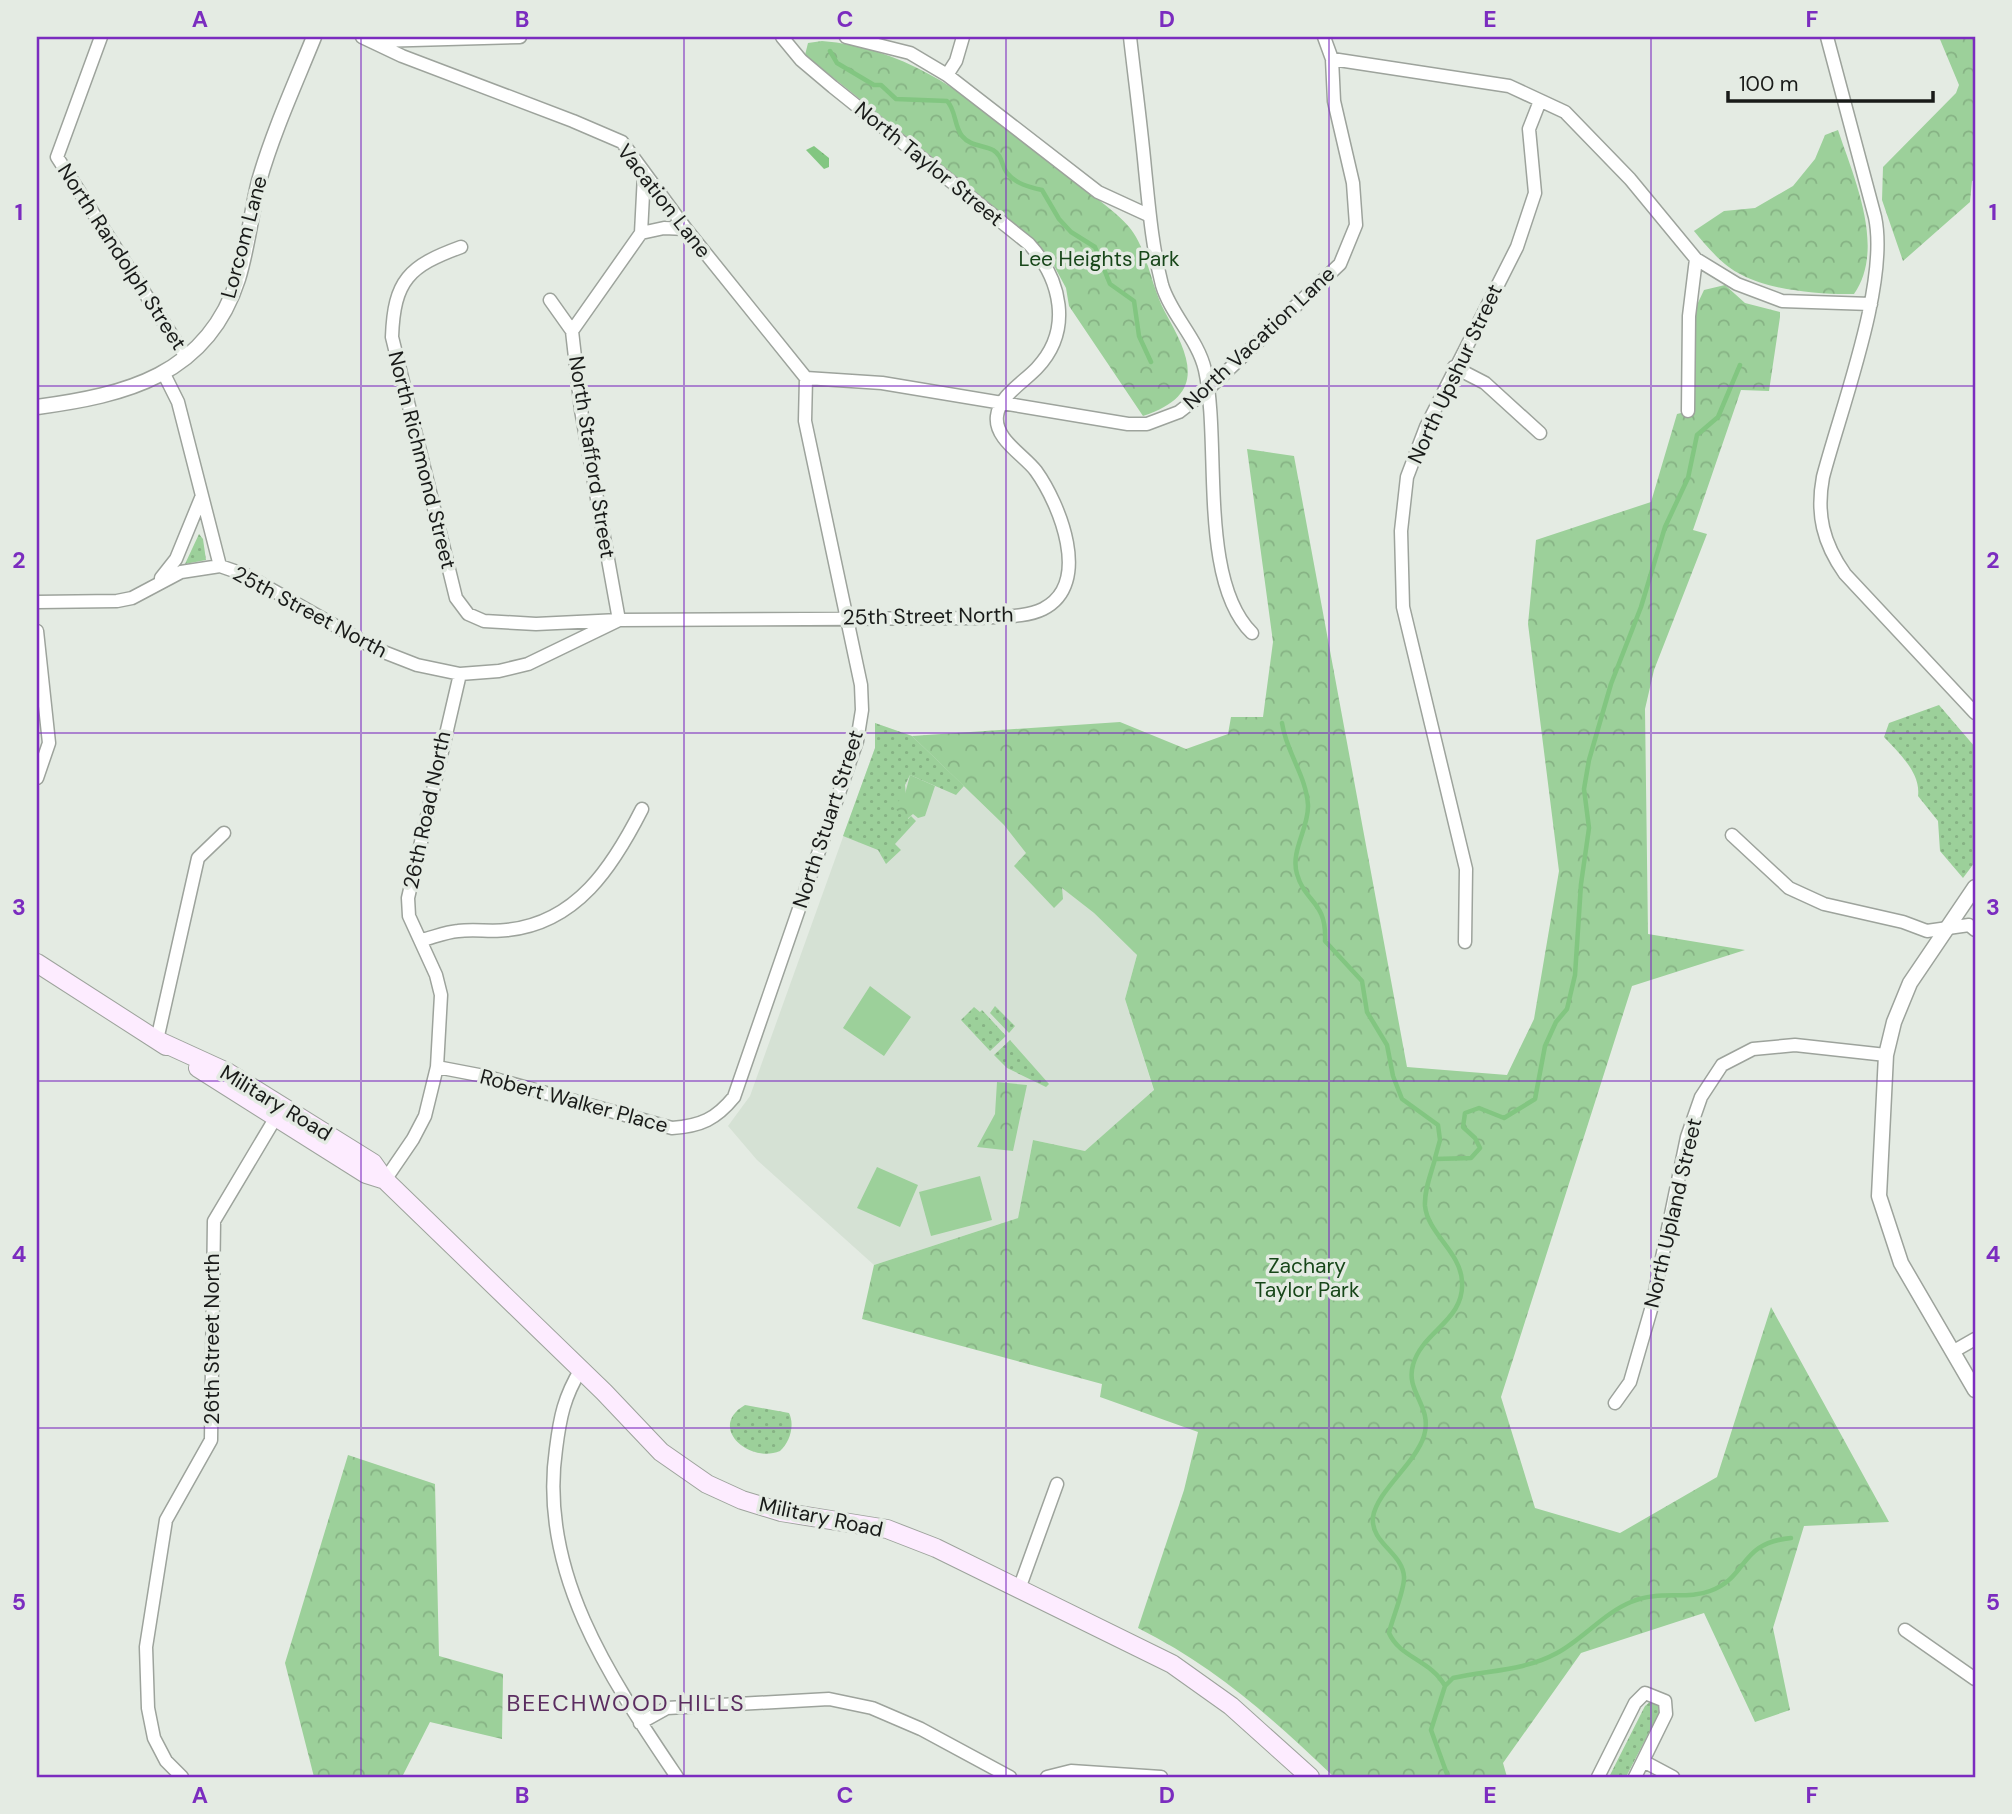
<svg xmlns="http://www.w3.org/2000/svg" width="2012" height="1814" font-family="'DM Sans',sans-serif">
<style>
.built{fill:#d5e1d4}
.grass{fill:url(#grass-dots)}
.forest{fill:url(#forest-crowns)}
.pitch{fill:#9cd09a}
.water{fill:url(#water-ripples)}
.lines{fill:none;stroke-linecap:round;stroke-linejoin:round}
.stream{stroke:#82c681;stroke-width:4.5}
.minor-casing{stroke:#9da39c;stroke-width:15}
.tertiary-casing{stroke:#9da39c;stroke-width:17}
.secondary-casing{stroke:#9da39c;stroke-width:20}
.minor{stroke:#fff;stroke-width:12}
.tertiary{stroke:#fff;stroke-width:14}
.secondary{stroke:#fdecff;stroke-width:18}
.grid{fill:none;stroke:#7b2cbf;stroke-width:2;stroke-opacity:0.55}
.labels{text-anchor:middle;stroke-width:7;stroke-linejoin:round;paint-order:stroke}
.street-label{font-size:21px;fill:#191b19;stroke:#e4ebe3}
.park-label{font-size:21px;fill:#174619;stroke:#e4ebe3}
.neighbourhood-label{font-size:23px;letter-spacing:2px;fill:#5b2d60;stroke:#e4ebe3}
.neatline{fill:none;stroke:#7b2cbf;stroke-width:2.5}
.grid-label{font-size:23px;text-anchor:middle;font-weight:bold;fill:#7b2cbf}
</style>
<defs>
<pattern id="grass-dots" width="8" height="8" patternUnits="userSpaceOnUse" patternTransform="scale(1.75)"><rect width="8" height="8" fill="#9cd09a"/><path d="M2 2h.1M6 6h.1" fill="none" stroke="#86b284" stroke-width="1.8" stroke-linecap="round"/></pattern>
<pattern id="forest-crowns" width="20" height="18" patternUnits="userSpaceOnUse" patternTransform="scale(1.75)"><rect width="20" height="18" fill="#9cd09a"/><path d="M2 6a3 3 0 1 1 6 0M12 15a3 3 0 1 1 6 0" fill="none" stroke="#86b284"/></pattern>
<pattern id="water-ripples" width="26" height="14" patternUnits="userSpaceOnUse" patternTransform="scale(1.75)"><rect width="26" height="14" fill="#82c681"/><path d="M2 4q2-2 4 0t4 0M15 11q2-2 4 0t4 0" fill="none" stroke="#6aa069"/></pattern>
</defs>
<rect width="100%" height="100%" fill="#e4ebe3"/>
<path class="built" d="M875 723 912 736 1004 825 1061 887 1094 913 1137 955 1125 999 1154 1091 1085 1151 1033 1140 1018 1218 874 1265 757 1160 728 1126 750 1096 875 748Z"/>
<path class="grass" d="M199 534 203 539 206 560 185 564Z
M1939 705 1975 747V862L1963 878 1940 851 1938 821 1918 796C1921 773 1899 753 1884 737L1889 723Z
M875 723 912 736 964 786 956 795 910 775 905 785 908 819 911 816 916 821 895 844 901 850 886 864 878 850 843 836 875 748Z
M995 1006 1015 1026 1009 1033 990 1013Z
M974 1007 980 1012 982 1010 1006 1036 990 1051 961 1020Z
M1010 1040 1049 1084 1046 1087 1007 1068 994 1055Z
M745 1405 789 1413C795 1425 790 1442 780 1451 749 1464 707 1427 745 1405Z
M1650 1702 1658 1705 1659 1713 1626 1777H1609L1645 1706Z"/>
<path class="forest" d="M1939 37H1975V180L1972 181 1970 202 1903 261 1882 200 1883 167 1956 93 1959 85Z
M822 41C924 49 992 117 1069 177 1087 192 1126 217 1136 237 1149 260 1152 288 1165 312 1190 357 1208 395 1143 416L1069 306 1066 288 1052 262 1019 227 805 55 808 43Z
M1838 130C1854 178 1886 248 1854 294 1823 295 1769 290 1742 275 1723 266 1707 247 1694 231L1724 211 1755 208 1793 186 1815 159 1825 135Z
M1725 285 1745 303 1780 312V317L1769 391 1741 390 1693 530 1707 534 1654 670 1645 709 1648 934 1745 950 1632 986 1501 1397 1535 1508 1620 1533 1717 1477 1771 1307 1889 1522 1804 1526 1773 1628 1790 1710 1755 1722 1704 1613 1581 1653 1503 1763 1507 1777H1334C1272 1718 1216 1667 1138 1628L1184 1490 1198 1432 1100 1397 1102 1384 862 1319 874 1265 1018 1218 1033 1140 1085 1151 1154 1090 1125 999 1137 955 1094 913 1062 888 1063 899 1054 908 1014 866 1026 853 1004 825 912 736 1120 722 1186 749 1228 734 1231 717H1263L1273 642 1247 449 1294 456 1407 1067 1507 1075 1534 1019 1559 871 1528 624 1536 540 1651 502 1677 414 1689 411 1695 378 1696 307 1704 290Z
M910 775 935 786 925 816 918 818 913 814 907 819 893 807 905 794Z
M997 1082 1027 1085 1013 1151 977 1147 995 1114Z
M348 1455 435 1484 439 1656 503 1674 502 1739 430 1722 402 1777H314L285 1663Z"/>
<path class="pitch" d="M870 986 911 1017 884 1056 843 1028Z
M877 1167 918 1185 900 1227 857 1208Z
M980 1176 992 1220 931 1236 919 1192Z"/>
<path class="water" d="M814 146 829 158V167L824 169 806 150Z"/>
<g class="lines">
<path class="stream" d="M830 51 837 63 874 85H881L896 99 947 101C956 110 954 126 962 136 970 146 982 145 993 150 1003 156 1001 165 1007 173 1016 184 1029 187 1042 190L1059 219 1071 232 1095 247 1110 284 1134 301 1139 336 1151 362
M1282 723C1286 752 1306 775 1308 805 1309 828 1290 851 1297 874 1305 903 1327 901 1325 941L1362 981 1367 1012 1387 1045 1393 1076 1402 1099 1438 1125 1440 1140 1435 1158
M1445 1686C1431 1660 1400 1658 1389 1633 1392 1619 1405 1589 1404 1577 1403 1553 1370 1543 1373 1517 1377 1491 1415 1464 1424 1436 1433 1406 1405 1392 1413 1365 1422 1331 1465 1321 1462 1281 1460 1251 1428 1234 1425 1206 1424 1190 1431 1174 1435 1159L1471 1158 1480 1148 1475 1138 1463 1127 1465 1113 1479 1108 1504 1118 1535 1099 1545 1046 1556 1022 1567 1009 1575 975 1581 884 1589 828 1584 789 1589 760 1611 684 1641 607 1665 527 1688 478 1697 435 1718 417 1740 365
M1448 1777 1431 1730 1445 1686 1453 1678C1489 1670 1524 1671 1557 1653 1583 1639 1604 1613 1631 1602 1659 1590 1687 1600 1710 1591 1749 1577 1738 1543 1791 1538"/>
<g class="minor-casing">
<path id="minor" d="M101 37 57 157 186 357
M362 37 402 56 573 121 622 142 686 229 806 378
M846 37 910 53 947 75 1098 192 1148 215
M1130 37C1135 81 1141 125 1145 169 1149 208 1152 246 1162 285 1171 315 1198 339 1205 370 1221 442 1198 580 1252 633
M1324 37 1332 59 1509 86 1565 112 1630 179 1696 259 1737 284 1782 301 1871 304
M1827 37 1875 217C1889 283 1841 408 1823 477 1816 514 1823 543 1845 574L1975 713
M377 41 520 37
M947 75 956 61 963 37
M641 233 664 228 686 229
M461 247C409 266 394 280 392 337L456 598 468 614 484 621 536 624 619 620 979 618C999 616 1025 618 1043 609 1093 584 1059 503 1036 471 1024 455 994 439 997 416 999 396 1024 382 1037 368 1073 330 1061 279 1029 244L833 87 801 60 782 37
M572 331 641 233 644 175
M1454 367 1485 383 1540 433
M164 374 178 402 220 566
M806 378 882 383 1128 424H1147L1179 412 1206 391 1340 264 1356 225 1353 183 1334 101 1332 59
M1688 411 1689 316 1696 259
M161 578 176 559 201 498
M37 602 117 601 132 598 181 572 220 566 246 575 376 649 417 665 460 674 499 671 528 664 619 620 581 410 572 331 550 300
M37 631 49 743 37 778
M1732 835 1789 888 1824 904 1903 922 1927 931 1969 925 1975 930
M422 940C434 937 446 932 458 931 475 929 491 932 507 930 577 923 613 866 642 809
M1465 942 1466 869 1403 607 1401 531 1407 477 1426 427 1517 247 1535 193 1529 129 1540 101
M157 1040 198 858 224 833
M437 1067 484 1076 672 1128C701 1126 716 1119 734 1097L857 741 862 710 861 685 805 421 806 378
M385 1180 413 1139 425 1116 437 1067 441 995 436 975 409 916 408 898 460 674
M1954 1351 1975 1339
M581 1369C564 1397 560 1417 556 1449 538 1573 611 1679 677 1777
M1615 1403 1630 1382 1652 1306 1687 1137 1701 1097 1722 1065 1753 1049 1795 1045 1886 1055
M1019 1589 1057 1484
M1905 1630 1975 1679
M640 1723 667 1708 829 1699 872 1708 921 1729 1010 1777
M1643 1761 1673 1777
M182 1777 166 1761 154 1738 148 1708 146 1647 166 1520 211 1440 214 1221 279 1112
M1047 1777 1071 1771 1161 1777
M1598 1777 1635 1703 1645 1693 1665 1701 1666 1714 1635 1777"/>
</g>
<g class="tertiary-casing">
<path id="tertiary" d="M37 407C125 395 207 376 238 279 248 247 251 213 259 181 273 132 295 84 314 37
M1975 887 1910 983 1894 1022 1886 1055 1879 1196 1901 1263 1975 1390"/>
</g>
<g class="secondary-casing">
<path id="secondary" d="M37 963 166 1046
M157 1040 227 1072 373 1163 385 1180 604 1392 661 1452 707 1484 742 1500 781 1512 887 1529 936 1548 1172 1664 1231 1706 1310 1777
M198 1068 366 1174 385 1180"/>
</g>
<use href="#minor" class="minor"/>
<use href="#tertiary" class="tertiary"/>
<use href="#secondary" class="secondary"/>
</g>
<path class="grid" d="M361 37V1777M684 37V1777M1006 37V1777M1329 37V1777M1651 37V1777M37 386H1975M37 733H1975M37 1081H1975M37 1428H1975"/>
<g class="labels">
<g class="street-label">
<text transform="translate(929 164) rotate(39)" y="7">North Taylor Street</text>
<text transform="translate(664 201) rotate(52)" y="7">Vacation Lane</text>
<text transform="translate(244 237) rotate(-75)" y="7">Lorcom Lane</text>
<text transform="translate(122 257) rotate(57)" y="7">North Randolph Street</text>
<text transform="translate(1259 338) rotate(-43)" y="7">North Vacation Lane</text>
<text transform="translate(1455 374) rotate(-65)" y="7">North Upshur Street</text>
<text transform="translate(592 457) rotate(81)" y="7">North Stafford Street</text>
<text transform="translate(422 460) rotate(76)" y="7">North Richmond Street</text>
<text transform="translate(310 612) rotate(28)" y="7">25th Street North</text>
<text transform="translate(928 616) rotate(-1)" y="7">25th Street North</text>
<text transform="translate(427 810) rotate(-78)" y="7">26th Road North</text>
<text transform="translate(828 819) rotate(-72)" y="7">North Stuart Street</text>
<text transform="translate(574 1101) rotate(15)" y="7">Robert Walker Place</text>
<text transform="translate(276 1103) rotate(31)" y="7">Military Road</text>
<text transform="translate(1673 1213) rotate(-77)" y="7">North Upland Street</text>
<text transform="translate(212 1339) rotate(-90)" y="7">26th Street North</text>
<text transform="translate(821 1517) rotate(12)" y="7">Military Road</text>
</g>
<g class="park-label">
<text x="1099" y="266">Lee Heights Park</text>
<text x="1307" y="1273">Zachary<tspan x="1307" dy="24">Taylor Park</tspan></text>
</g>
<g class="neighbourhood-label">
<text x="626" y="1711">BEECHWOOD HILLS</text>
</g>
</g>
<rect width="2012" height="1814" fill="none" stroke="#e4ebe3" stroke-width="77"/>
<path d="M1728 91v10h205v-10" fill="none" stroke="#191b19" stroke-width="3.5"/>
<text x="1739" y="91" font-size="21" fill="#191b19" stroke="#e4ebe3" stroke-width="5" paint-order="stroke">100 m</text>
<rect x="38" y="38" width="1936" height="1738" class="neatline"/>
<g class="grid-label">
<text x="200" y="27">A</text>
<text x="522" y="27">B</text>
<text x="845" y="27">C</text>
<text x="1167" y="27">D</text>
<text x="1490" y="27">E</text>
<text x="1812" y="27">F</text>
<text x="19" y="220">1</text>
<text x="1993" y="220">1</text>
<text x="19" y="568">2</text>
<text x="1993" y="568">2</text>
<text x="19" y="915">3</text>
<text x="1993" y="915">3</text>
<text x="19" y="1262">4</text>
<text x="1993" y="1262">4</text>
<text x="19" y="1610">5</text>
<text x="1993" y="1610">5</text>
<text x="200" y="1803">A</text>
<text x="522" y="1803">B</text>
<text x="845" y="1803">C</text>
<text x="1167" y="1803">D</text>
<text x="1490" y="1803">E</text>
<text x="1812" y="1803">F</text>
</g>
</svg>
